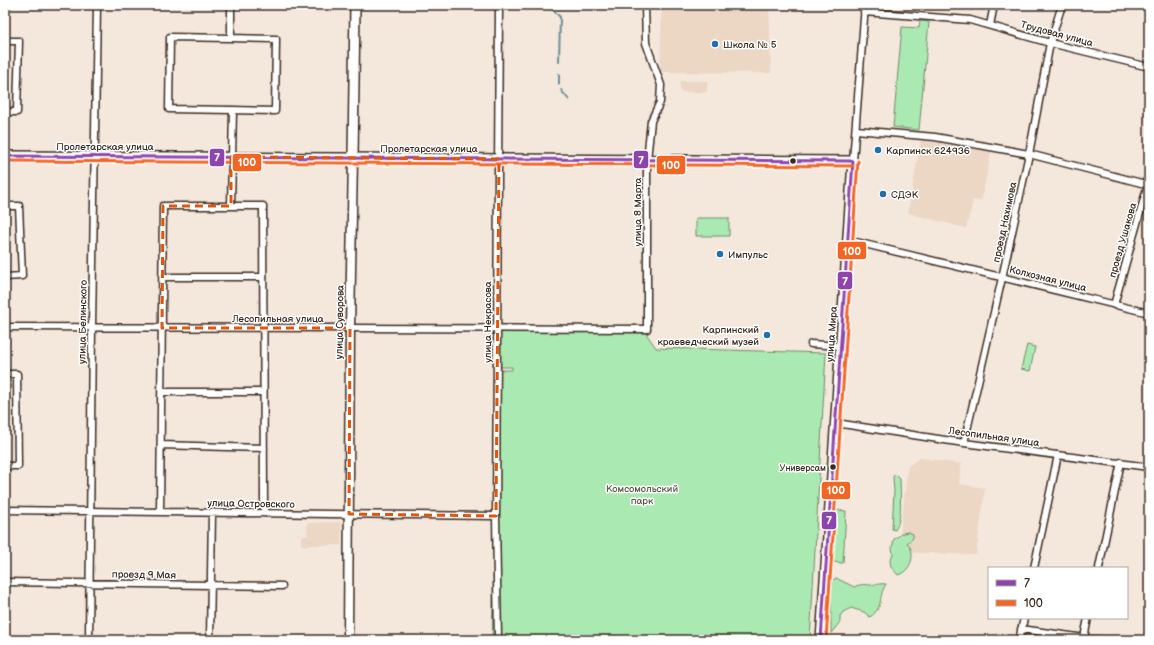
<svg xmlns="http://www.w3.org/2000/svg" width="1154" height="645" font-family="'Balsamiq Sans',sans-serif">
<style>
.built{fill:#ecd6c4}
.green{fill:#aaeab2;stroke:#728a68}
.lines{fill:none;stroke-linecap:round;stroke-linejoin:round}
.stream{stroke:#6a9098;stroke-width:2}
.minor-casing{stroke:#3b2a1e;stroke-width:9}
.tertiary-casing{stroke:#3b2a1e;stroke-width:11}
.secondary-casing{stroke:#3b2a1e;stroke-width:12}
.minor{stroke:#fff;stroke-width:6}
.tertiary{stroke:#fff;stroke-width:8}
.secondary{stroke:#fff;stroke-width:9}
.bus-1-casing{stroke:#fff;stroke-width:6}
.bus-2-casing{stroke:#fff;stroke-width:6}
.bus-1{stroke:#8e44ad;stroke-width:3}
.bus-2{stroke:#f26522;stroke-width:3}
.marked{fill:none;stroke:#df570d;stroke-width:3;stroke-dasharray:8 5;stroke-linejoin:round}
.poi-dot{fill:#1f6fb2;stroke:#fff;stroke-width:1.5}
.bus-dot{fill:#3b2a1e;stroke:#fff;stroke-width:1.5}
.labels{text-anchor:middle;stroke-width:3;stroke-linejoin:round;paint-order:stroke}
.bus-label{font-size:9px;fill:#3b2a1e;stroke:#fff;text-anchor:end}
.street-label{font-size:10px;fill:#3b2a1e;stroke:#fff}
.poi-label{font-size:10px;fill:#3b2a1e;stroke:#fff;text-anchor:start}
.park-label{font-size:10px;fill:#575a43;stroke:#fff}
.line-badge{stroke:#fff;stroke-width:1.5}
.badge-label{font-size:11px;text-anchor:middle;font-weight:bold;fill:#fff}
</style>
<rect width="100%" height="100%" fill="#f4e7dc"/>
<filter id="ink" filterUnits="userSpaceOnUse"><feTurbulence type="fractalNoise" baseFrequency=".025" numOctaves="2"/><feDisplacementMap in="SourceGraphic" scale="8" xChannelSelector="R" yChannelSelector="G"/><feConvolveMatrix kernelMatrix="1 2 1 2 8 2 1 2 1" color-interpolation-filters="sRGB"/></filter>
<g filter="url(#ink)">
<path class="built" d="M662 5H769L771 73 660 72Z
M680 81H707V92H680Z
M921 140 991 152 981 201 973 200 966 228 908 213Z
M920 458 961 464 959 484 985 488 976 555 898 552 908 466Z
M341 522V545H301V536H308L307 523Z"/>
<path class="green" d="M920 21 929 22 919 130 893 127 902 27 919 28Z
M696 218H729V236H696Z
M500 329 645 332 656 348 826 353 810 640H492L499 370H512V367H500Z
M1027 345 1035 347 1030 371 1021 369Z
M895 474 900 479C900 493 903 518 895 530L892 529 894 491 893 477Z
M836 510 846 511 843 563 833 562Z
M908 532 913 534V538L907 543C917 553 911 571 898 575L891 567 890 561 893 554 892 548 894 539 903 533Z
M836 578 854 587C863 583 864 585 872 585 877 585 880 583 886 584 877 598 885 606 870 617L864 612 851 608 843 612 840 616V622L831 633V589L833 580Z"/>
<g class="lines">
<path class="stream" d="M548 5 560 17 559 62
M559 84V74
M561 90 569 100"/>
<g class="minor-casing">
<path id="minor" d="M231 5V38L170 37 169 109 233 110 231 206H263L264 513
M864 12 970 20 1050 43 1149 67
M990 25 994 5
M231 38 276 39 275 111 233 110
M5 41H19L17 112H5
M856 130 935 137 1029 154 1149 185
M853 161 865 5
M5 206H19L22 276 5 277
M848 240 1149 313
M162 277H263
M1114 305 1149 181
M5 327 647 329V160L651 121 660 102 661 85 646 43 645 5
M811 344 841 346
M5 374H17L18 466H5
M162 392H263
M836 423 964 443 1149 467
M964 443 1002 278 1029 154 1050 43 1062 5
M161 445 264 448
M5 510 496 516
M160 512 163 206H231
M1034 568 1058 455
M1099 568 1121 462
M5 582 282 586
M1021 629 1099 640
M1084 638 1088 618
M89 640 92 327 97 5
M210 640 212 512
M498 640 496 516 499 5
M1019 640 1024 618"/>
</g>
<g class="tertiary-casing">
<path id="tertiary" d="M348 640 350 328 353 158"/>
</g>
<g class="secondary-casing">
<path id="secondary" d="M5 156 853 161 821 640
M353 158 355 5"/>
</g>
<use href="#minor" class="minor"/>
<use href="#tertiary" class="tertiary"/>
<use href="#secondary" class="secondary"/>
<g class="bus-1-casing">
<path id="bus-1" d="M5 156 853 161
M821 640 853 161"/>
</g>
<g class="bus-2-casing">
<path id="bus-2" d="M5 161 853 166
M826 640 858 161"/>
</g>
<use href="#bus-1" class="bus-1"/>
<use href="#bus-2" class="bus-2"/>
</g>
</g>
<path class="marked" d="M231 157 499 159 496 516 349 514 350 328H162L163 206H231Z"/>
<g class="poi-dot">
<circle cx="715" cy="44" r="4"/>
<circle cx="878" cy="150" r="4"/>
<circle cx="883" cy="194" r="4"/>
<circle cx="720" cy="254" r="4"/>
<circle cx="767" cy="335" r="4"/>
</g>
<g class="bus-dot">
<circle cx="793" cy="161" r="3.5"/>
<circle cx="833" cy="467" r="3.5"/>
</g>
<g class="labels">
<g class="bus-label">
<text x="826" y="471">Универсам</text>
</g>
<g class="street-label">
<text transform="translate(1057 33) rotate(15)" y="4">Трудовая улица</text>
<text x="105" y="150">Пролетарская улица</text>
<text x="429" y="152">Пролетарская улица</text>
<text transform="translate(637 212) rotate(-90)" y="4">улица 8 Марта</text>
<text transform="translate(1004 222) rotate(-78)" y="4">проезд Нахимова</text>
<text transform="translate(1122 240) rotate(-74)" y="4">проезд Ушакова</text>
<text transform="translate(1048 278) rotate(14)" y="4">Колхозная улица</text>
<text x="278" y="322">Лесопильная улица</text>
<text transform="translate(82 322) rotate(-89)" y="4">улица Белинского</text>
<text transform="translate(339 322) rotate(-89)" y="4">улица Суворова</text>
<text transform="translate(487 322) rotate(-90)" y="4">улица Некрасова</text>
<text transform="translate(831 334) rotate(-86)" y="4">улица Мира</text>
<text transform="translate(994 436) rotate(8)" y="4">Лесопильная улица</text>
<text transform="translate(251 503) rotate(1)" y="4">улица Островского</text>
<text transform="translate(144 574) rotate(1)" y="4">проезд 9 Мая</text>
</g>
<g class="poi-label">
<text x="723" y="48">Школа № 5</text>
<text x="886" y="154">Карпинск 624936</text>
<text x="891" y="198">СДЭК</text>
<text x="728" y="258">Импульс</text>
<text x="759" y="333" text-anchor="end">Карпинский<tspan x="759" dy="12">краеведческий музей</tspan></text>
</g>
<g class="park-label">
<text x="642" y="492">Комсомольский<tspan x="642" dy="12">парк</tspan></text>
</g>
</g>
<g class="line-badge">
<rect x="209" y="148" width="16" height="19" rx="4" fill="#8e44ad"/>
<rect x="633" y="150" width="16" height="19" rx="4" fill="#8e44ad"/>
<rect x="232" y="153" width="30" height="19" rx="4" fill="#f26522"/>
<rect x="656" y="155" width="30" height="20" rx="4" fill="#f26522"/>
<rect x="837" y="241" width="30" height="19" rx="4" fill="#f26522"/>
<rect x="837" y="271" width="16" height="19" rx="4" fill="#8e44ad"/>
<rect x="821" y="481" width="30" height="19" rx="4" fill="#f26522"/>
<rect x="821" y="511" width="16" height="19" rx="4" fill="#8e44ad"/>
</g>
<g class="badge-label">
<text x="217" y="161">7</text>
<text x="641" y="164">7</text>
<text x="247" y="166">100</text>
<text x="671" y="169">100</text>
<text x="852" y="255">100</text>
<text x="845" y="285">7</text>
<text x="836" y="494">100</text>
<text x="829" y="524">7</text>
</g>
<rect width="1154" height="645" fill="none" stroke="#fff" stroke-width="20"/>
<rect x="10" y="10" width="1134" height="625" fill="none" stroke="#3b2a1e" stroke-width="1.5" filter="url(#ink)"/>
<rect x="988" y="567" width="140" height="52" fill="#ffffff" stroke="#b1aaa5"/>
<rect x="996" y="580" width="20" height="6" fill="#8e44ad" stroke="#b1aaa5"/>
<text x="1024" y="587" font-size="12" fill="#3b2a1e">7</text>
<rect x="996" y="600" width="20" height="6" fill="#f26522" stroke="#b1aaa5"/>
<text x="1024" y="607" font-size="12" fill="#3b2a1e">100</text>
</svg>
